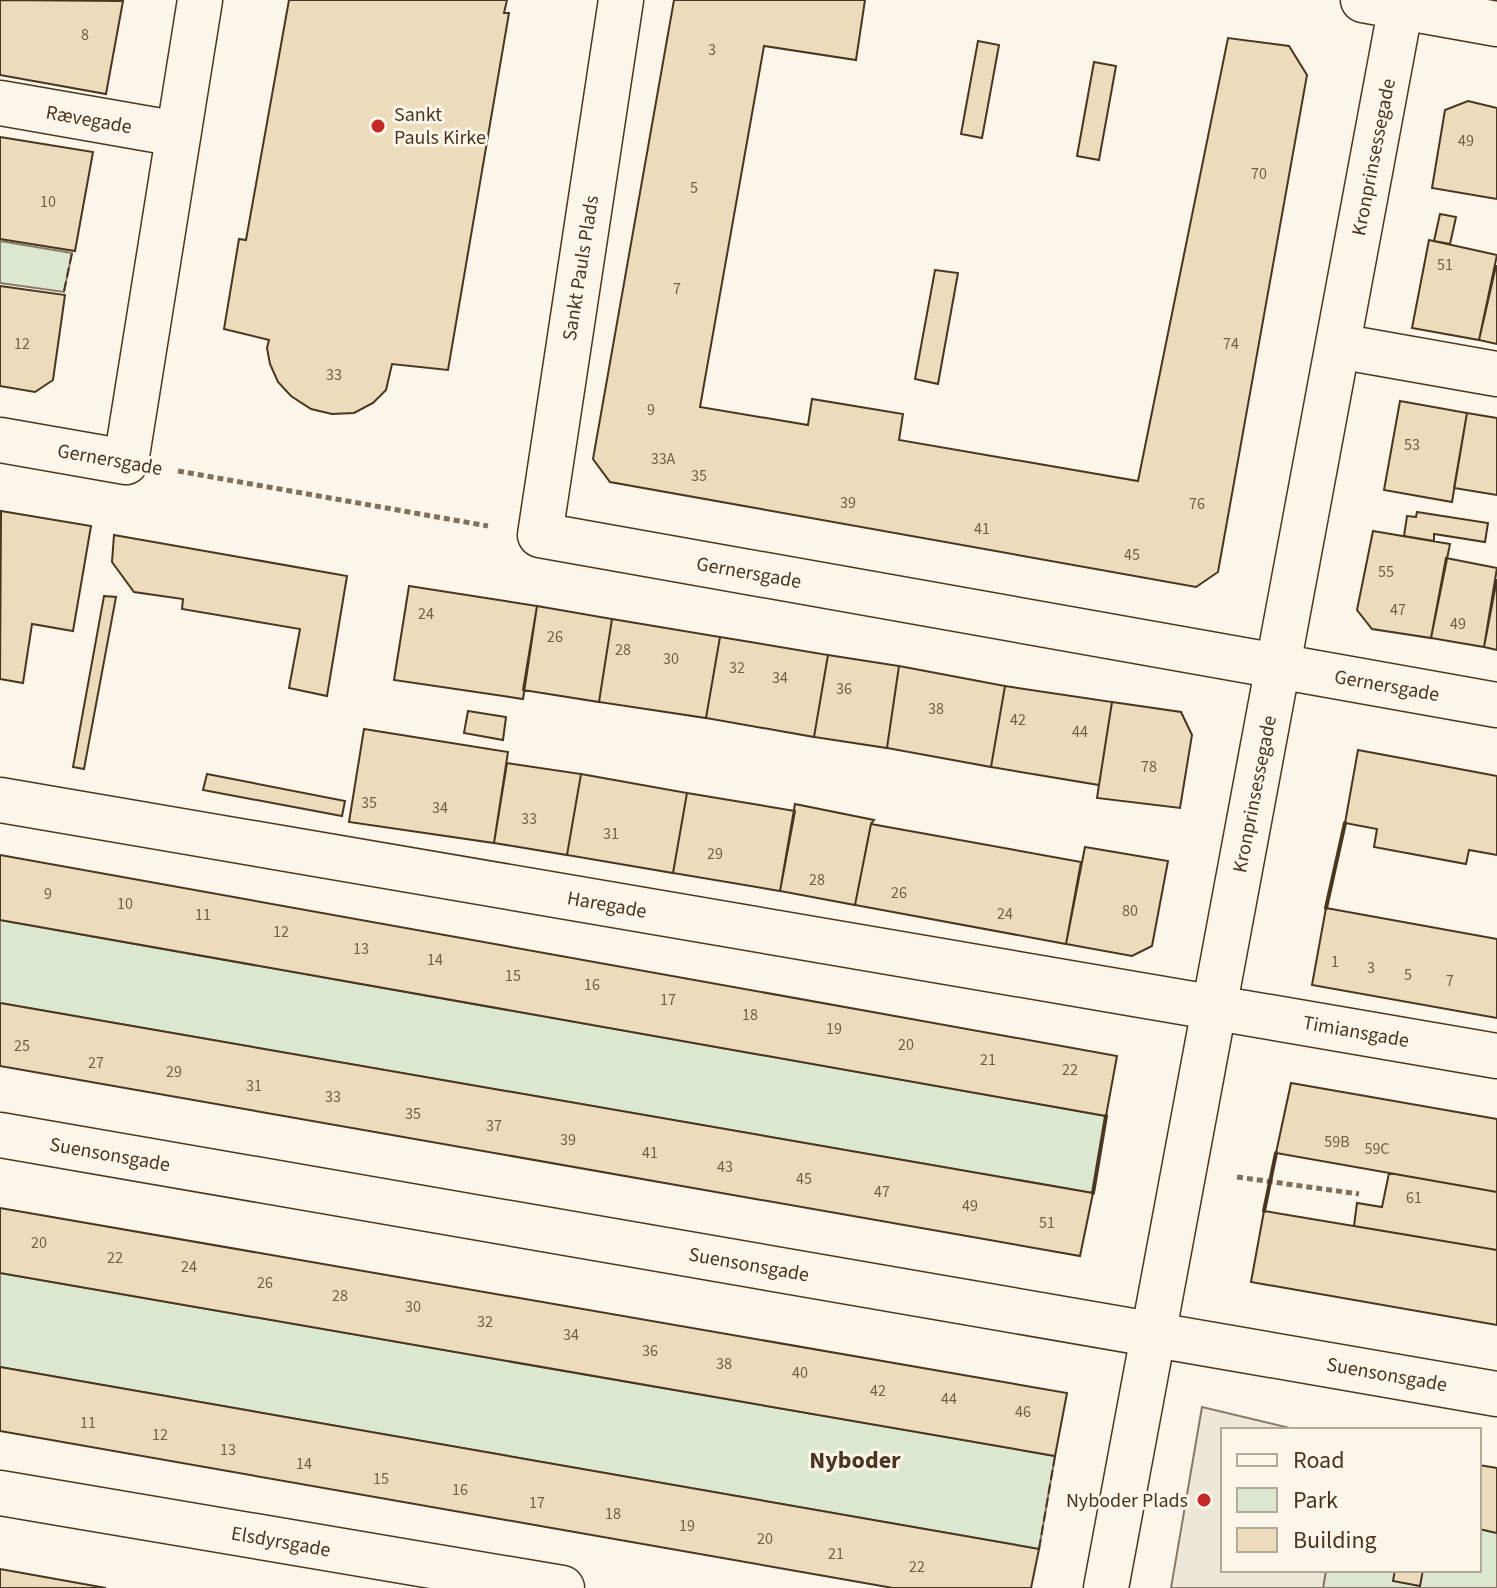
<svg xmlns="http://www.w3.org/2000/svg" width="1497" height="1588" font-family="'Source Sans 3',sans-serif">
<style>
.green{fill:#dce7d0;stroke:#887966;stroke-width:2}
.parking{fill:#ede7d9;stroke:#887966;stroke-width:2}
.building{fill:#ecdcbc;stroke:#4a3520;stroke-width:2}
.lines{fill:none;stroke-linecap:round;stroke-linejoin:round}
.street-casing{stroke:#4a3520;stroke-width:47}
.path{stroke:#7f6f5c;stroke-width:5;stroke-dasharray:6 4;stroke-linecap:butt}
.street{stroke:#fbf6e9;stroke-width:44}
.fence{stroke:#4a3520;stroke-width:2;stroke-dasharray:10 4;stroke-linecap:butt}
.wall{stroke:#4a3520;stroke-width:4}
.poi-dot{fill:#c62828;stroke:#fbf6e9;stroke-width:3}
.labels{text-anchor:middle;stroke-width:6;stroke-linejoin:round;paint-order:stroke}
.number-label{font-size:16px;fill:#725f47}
.poi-label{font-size:20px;fill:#4a3520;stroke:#fbf6e9;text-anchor:start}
.street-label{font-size:20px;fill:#4a3520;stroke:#fbf6e9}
.quarter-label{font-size:24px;font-weight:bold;fill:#4a3520;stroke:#fbf6e9}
</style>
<rect width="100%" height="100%" fill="#fbf6e9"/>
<path class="green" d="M0 241 72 253 64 292 0 283Z
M0 920 1106 1116 1093 1193 0 1003Z
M0 1273 1055 1456 1039 1549 0 1367Z
M1479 1529 1497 1533V1588H1323L1326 1570H1479Z"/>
<path class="parking" d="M1202 1407 1298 1430H1223V1570H1326L1323 1588H1171Z"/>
<path class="building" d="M0 0 123 1 106 94 0 75Z
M289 0H507L504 13H509L448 370 392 364 386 390 373 403 354 413 332 414 311 409 291 396 278 382 270 364 267 348 269 340 224 329 239 239 246 240Z
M674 0H865L856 60 764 46 700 407 808 425 812 399 903 414 899 440 1138 481 1228 38 1289 46 1307 75 1218 572 1196 587 610 482 593 459Z
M978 41 999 45 982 138 961 134Z
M1094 62 1116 66 1099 160 1077 156Z
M1468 101 1497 108V199L1432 188 1445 110Z
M0 137 93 152 75 251 0 239Z
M1440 214 1456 217 1450 244 1434 241Z
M1429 240 1497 255 1479 340 1412 328Z
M1496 266H1497V344L1479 340Z
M935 270 958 273 938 384 915 379Z
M0 286 65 295 53 380 35 392 0 386Z
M1400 401 1467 413 1452 502 1384 490Z
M1467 413 1497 418V495L1454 488Z
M1 511 91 526 73 631 32 624 23 683 0 679Z
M1417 512 1488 523 1485 542 1434 534V541L1404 536 1407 516 1416 517Z
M1373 531 1450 544 1431 638 1372 629 1357 610Z
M114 535 347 576 327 696 289 688 300 629 182 609 183 599 134 592 112 562Z
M1446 558 1497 568 1484 647 1431 638Z
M1497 579V650L1484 647Z
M409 586 537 606 523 699 394 680Z
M104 596 116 597 84 769 73 767Z
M537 606 612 619 599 702 523 690Z
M612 619 720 637 706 718 599 702Z
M720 637 828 655 814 737 706 718Z
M828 655 899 666 887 748 814 737Z
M899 666 1005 686 991 767 887 748Z
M1005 686 1112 702 1099 785 991 767Z
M1112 702 1181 712 1192 735 1180 808 1097 798Z
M468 711 506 717 503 740 464 733Z
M364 729 508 752 494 843 349 822Z
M1358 750 1497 776V855L1469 850 1466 864 1374 847 1377 829 1345 823Z
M507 763 581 774 567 855 494 843Z
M207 774 345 801 342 816 203 790Z
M581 774 687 793 673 873 567 855Z
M687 793 795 811 780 891 673 873Z
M795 804 874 820 871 824 855 905 780 891Z
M871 824 1081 862 1066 944 855 905Z
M1085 847 1168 861 1152 946 1132 956 1066 944Z
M0 855 1117 1056 1106 1116 0 920Z
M1326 908 1497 939V1018L1312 985Z
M0 1003 1093 1193 1080 1256 0 1066Z
M1291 1083 1497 1119V1192L1276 1153Z
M1389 1173 1497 1192V1250L1354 1226 1357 1203 1382 1207Z
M0 1208 1067 1393 1055 1456 0 1273Z
M1264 1211 1497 1250V1325L1251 1282Z
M0 1367 1039 1549 1031 1588H893L0 1431Z
M1479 1465 1497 1468V1533L1479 1529Z
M0 1569 106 1588H0Z
M1395 1570H1423L1420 1586 1393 1581Z"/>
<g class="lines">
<g class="street-casing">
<path id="street" d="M621 0 540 535 1497 705
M1363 0 1497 24
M0 103 178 134
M1338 346 1497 374
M0 440 126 462 200 0
M0 800 1497 1056
M0 1135 1497 1394
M0 1493 562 1588
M1106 1588 1402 0"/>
</g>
<path class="path" d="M178 471 488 526
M1237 1177 1359 1194"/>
<use href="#street" class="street"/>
<path class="fence" d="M64 291 72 253
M1039 1549 1055 1456"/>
<path class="wall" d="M1326 908 1345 823
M1093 1193 1106 1116
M1264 1211 1276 1153"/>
</g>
<g class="poi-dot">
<circle cx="378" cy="126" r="8"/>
<circle cx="1204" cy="1500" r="8"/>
</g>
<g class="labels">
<g class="number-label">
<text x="85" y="40">8</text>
<text x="712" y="55">3</text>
<text x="1466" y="146">49</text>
<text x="1259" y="179">70</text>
<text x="694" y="193">5</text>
<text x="48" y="207">10</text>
<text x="1445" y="270">51</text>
<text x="677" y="294">7</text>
<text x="22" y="349">12</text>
<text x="1231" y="349">74</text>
<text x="334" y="380">33</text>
<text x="651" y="415">9</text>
<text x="1412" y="450">53</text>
<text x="663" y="464">33A</text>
<text x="699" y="481">35</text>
<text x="848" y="508">39</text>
<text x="1197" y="509">76</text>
<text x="982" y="534">41</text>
<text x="1132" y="560">45</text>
<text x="1386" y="577">55</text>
<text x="1398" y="615">47</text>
<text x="426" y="619">24</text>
<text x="1458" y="629">49</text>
<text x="555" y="642">26</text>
<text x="623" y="655">28</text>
<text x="671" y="664">30</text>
<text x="737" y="673">32</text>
<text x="780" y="683">34</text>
<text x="844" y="694">36</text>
<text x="936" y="714">38</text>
<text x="1018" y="725">42</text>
<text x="1080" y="737">44</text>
<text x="1149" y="772">78</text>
<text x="369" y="808">35</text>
<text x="440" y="813">34</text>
<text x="529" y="824">33</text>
<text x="611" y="839">31</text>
<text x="715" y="859">29</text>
<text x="817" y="885">28</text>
<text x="899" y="898">26</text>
<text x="48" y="899">9</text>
<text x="125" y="909">10</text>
<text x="1130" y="916">80</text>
<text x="1005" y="919">24</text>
<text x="203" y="920">11</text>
<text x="281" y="937">12</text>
<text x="361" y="954">13</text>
<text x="435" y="965">14</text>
<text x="1335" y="967">1</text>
<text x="1371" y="973">3</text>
<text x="1408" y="980">5</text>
<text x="513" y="981">15</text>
<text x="1450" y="986">7</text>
<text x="592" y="990">16</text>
<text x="668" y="1005">17</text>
<text x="750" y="1020">18</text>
<text x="834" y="1034">19</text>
<text x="906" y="1050">20</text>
<text x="22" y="1051">25</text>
<text x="988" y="1065">21</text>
<text x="96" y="1068">27</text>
<text x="1070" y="1075">22</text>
<text x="174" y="1077">29</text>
<text x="254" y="1091">31</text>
<text x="333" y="1102">33</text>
<text x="413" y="1119">35</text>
<text x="494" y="1131">37</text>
<text x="568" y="1145">39</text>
<text x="1337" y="1147">59B</text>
<text x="1377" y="1154">59C</text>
<text x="650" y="1158">41</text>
<text x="725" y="1172">43</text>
<text x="804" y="1184">45</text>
<text x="882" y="1197">47</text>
<text x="1414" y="1203">61</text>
<text x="970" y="1211">49</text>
<text x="1047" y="1228">51</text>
<text x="39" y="1248">20</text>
<text x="115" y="1263">22</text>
<text x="189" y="1272">24</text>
<text x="265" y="1288">26</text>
<text x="340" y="1301">28</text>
<text x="413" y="1312">30</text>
<text x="485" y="1327">32</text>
<text x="571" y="1340">34</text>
<text x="650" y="1356">36</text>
<text x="724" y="1369">38</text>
<text x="800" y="1378">40</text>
<text x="878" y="1396">42</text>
<text x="949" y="1404">44</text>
<text x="1023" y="1417">46</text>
<text x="88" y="1428">11</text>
<text x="160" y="1440">12</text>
<text x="228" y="1455">13</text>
<text x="304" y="1469">14</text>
<text x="381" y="1484">15</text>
<text x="460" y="1495">16</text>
<text x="537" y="1508">17</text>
<text x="613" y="1519">18</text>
<text x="687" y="1531">19</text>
<text x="765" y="1544">20</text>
<text x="836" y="1559">21</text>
<text x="917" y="1572">22</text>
</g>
<g class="poi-label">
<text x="394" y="121">Sankt<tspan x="394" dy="23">Pauls Kirke</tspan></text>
<text x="1188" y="1507" text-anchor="end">Nyboder Plads</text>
</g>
<g class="street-label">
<text transform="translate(89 119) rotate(10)" y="7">Rævegade</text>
<text transform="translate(1373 157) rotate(-79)" y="7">Kronprinsessegade</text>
<text transform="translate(580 268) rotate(-81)" y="7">Sankt Pauls Plads</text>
<text transform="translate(110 459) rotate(10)" y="7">Gernersgade</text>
<text transform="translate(749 572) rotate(10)" y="7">Gernersgade</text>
<text transform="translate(1387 685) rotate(10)" y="7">Gernersgade</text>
<text transform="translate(1254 794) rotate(-79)" y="7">Kronprinsessegade</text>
<text transform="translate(607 904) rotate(10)" y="7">Haregade</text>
<text transform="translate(1356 1031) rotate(10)" y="7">Timiansgade</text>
<text transform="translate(110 1154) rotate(10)" y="7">Suensonsgade</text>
<text transform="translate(749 1264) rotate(10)" y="7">Suensonsgade</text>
<text transform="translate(1387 1374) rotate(10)" y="7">Suensonsgade</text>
<text transform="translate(281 1541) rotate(10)" y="7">Elsdyrsgade</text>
</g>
<g class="quarter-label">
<text x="855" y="1468">Nyboder</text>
</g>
</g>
<rect x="1221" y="1428" width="260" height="144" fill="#fbf6e9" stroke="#b4a999" stroke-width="2"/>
<rect x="1237" y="1454" width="40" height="12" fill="#fbf6e9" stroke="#b4a999" stroke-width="2"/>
<text x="1293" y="1468" font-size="24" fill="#4a3520">Road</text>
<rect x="1237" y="1488" width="40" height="24" fill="#dce7d0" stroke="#b4a999" stroke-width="2"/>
<text x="1293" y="1508" font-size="24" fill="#4a3520">Park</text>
<rect x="1237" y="1528" width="40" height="24" fill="#ecdcbc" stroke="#b4a999" stroke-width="2"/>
<text x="1293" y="1548" font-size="24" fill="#4a3520">Building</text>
</svg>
